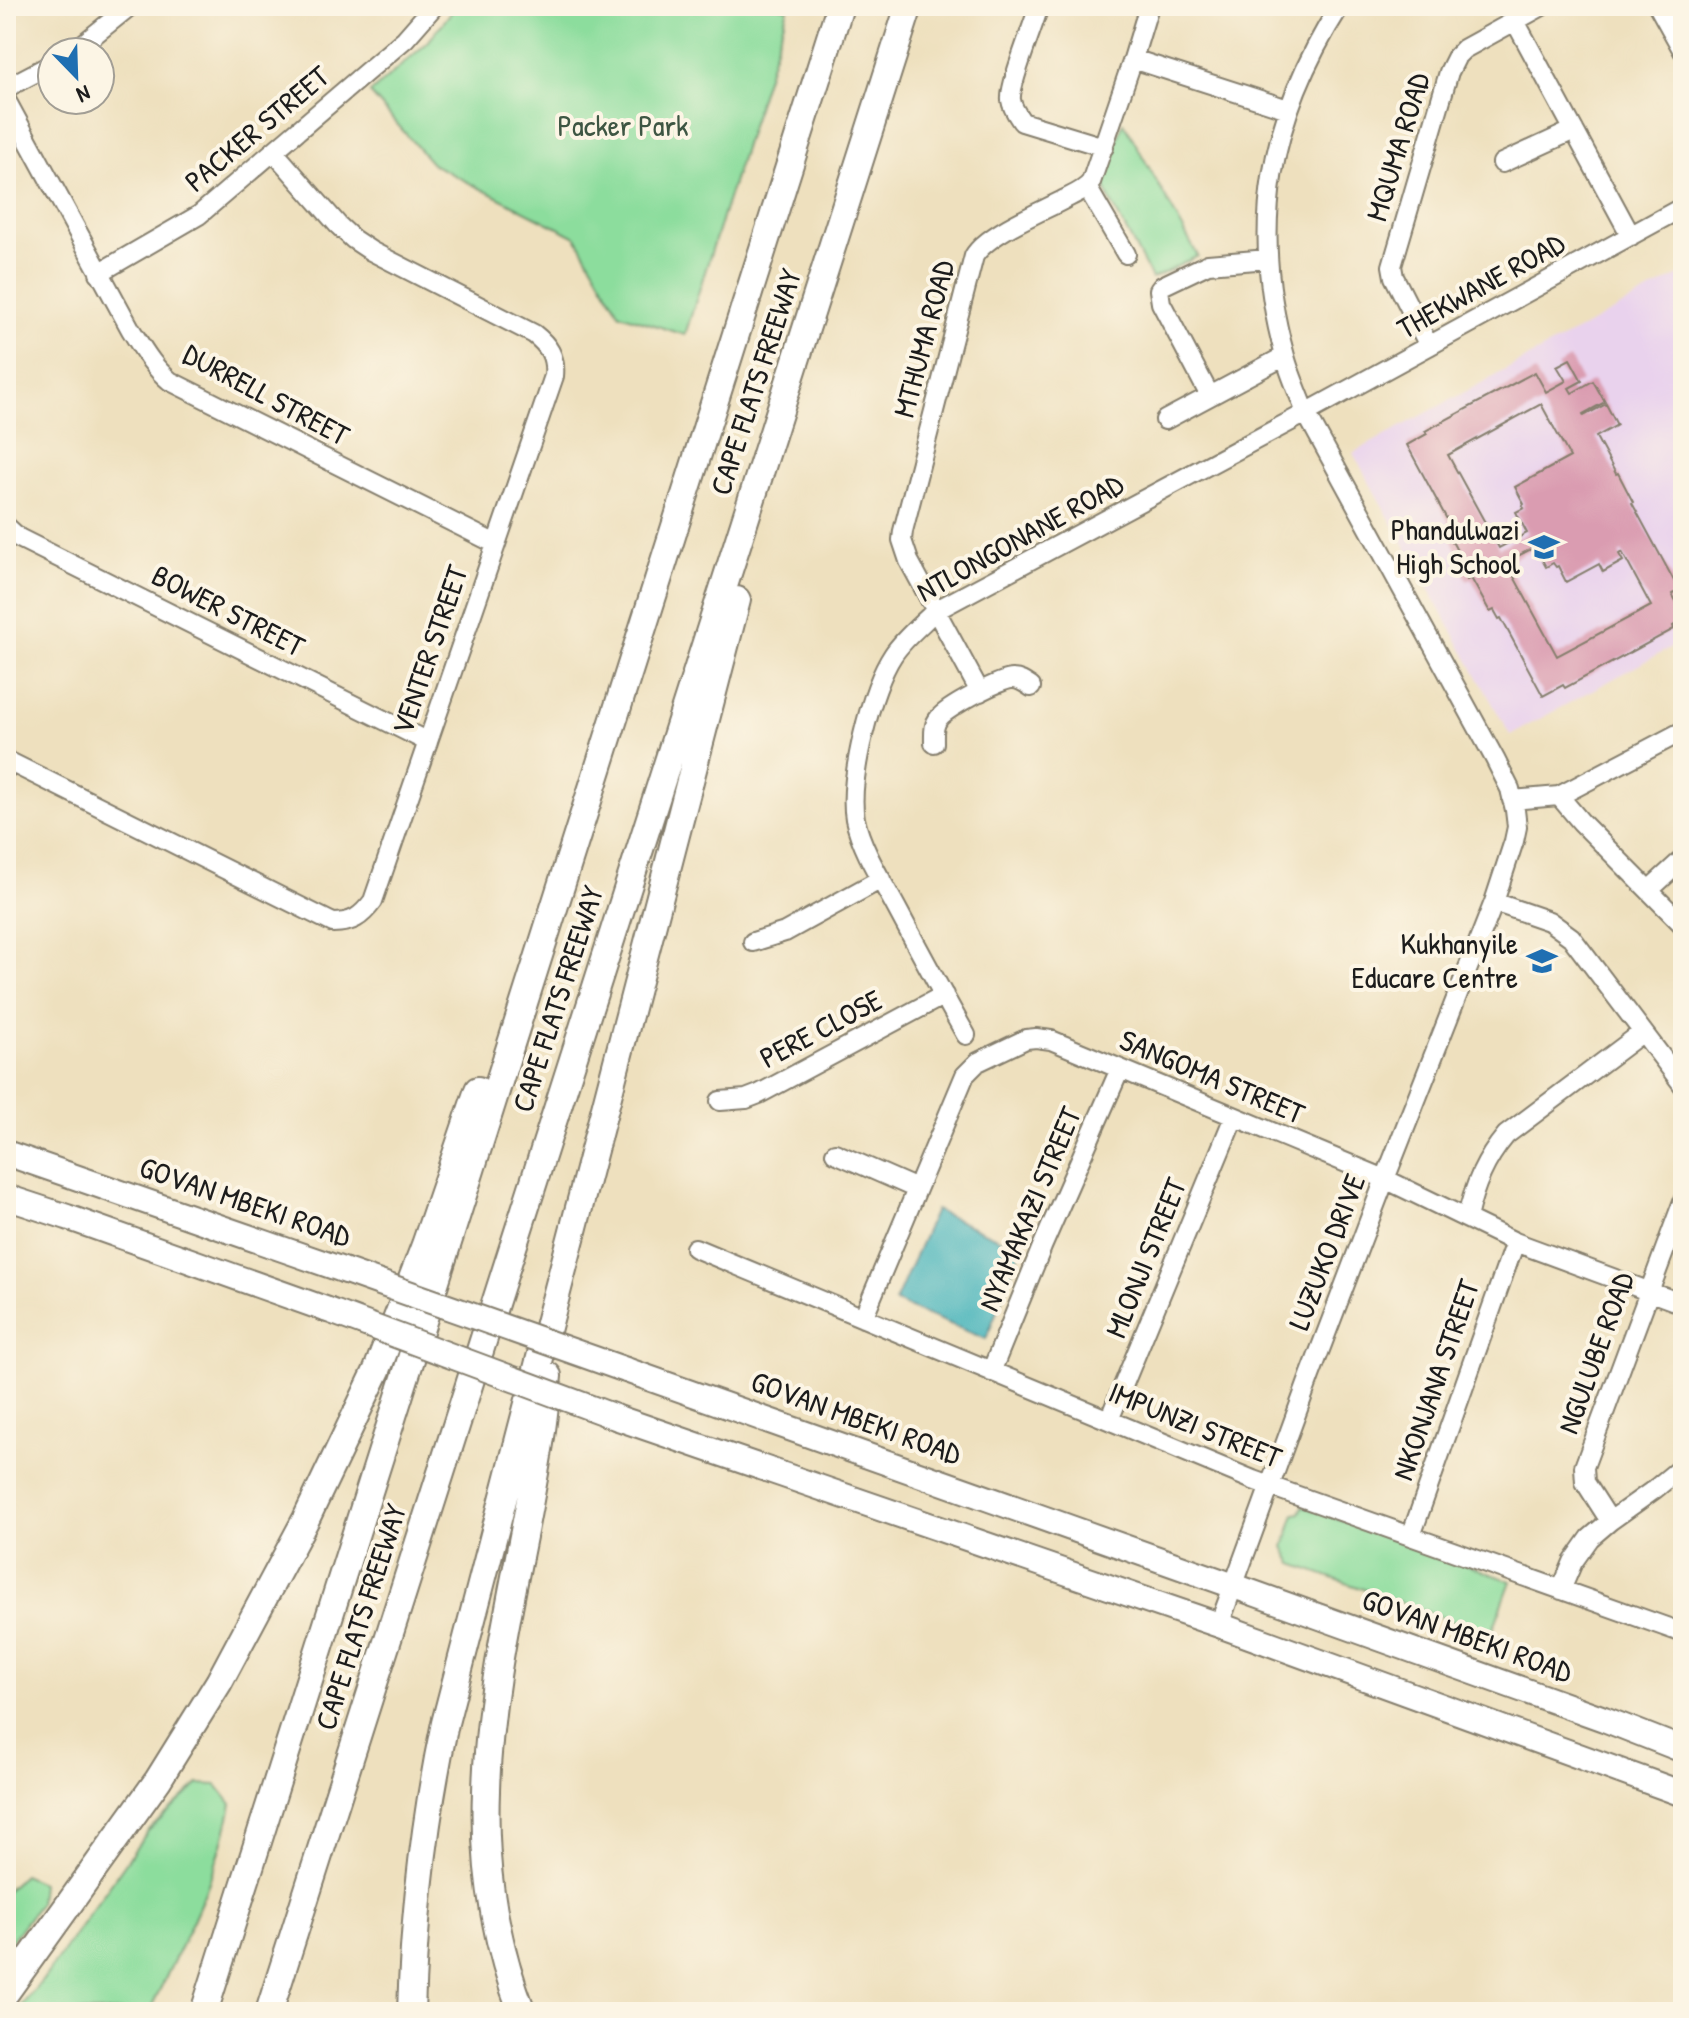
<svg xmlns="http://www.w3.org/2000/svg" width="1689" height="2018" font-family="'Patrick Hand',sans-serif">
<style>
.built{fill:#e9d2ed}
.green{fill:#8cdd9d;stroke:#547c5c;stroke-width:2}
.water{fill:#42b2ba;stroke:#2f676b;stroke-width:2}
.building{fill:#da9cb1;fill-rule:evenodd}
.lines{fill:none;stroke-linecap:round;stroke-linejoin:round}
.minor-casing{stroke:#857e6d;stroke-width:22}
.major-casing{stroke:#857e6d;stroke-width:28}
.highway-casing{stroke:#857e6d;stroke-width:30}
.minor{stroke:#fff;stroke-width:18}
.major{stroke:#fff;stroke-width:24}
.highway{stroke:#fff;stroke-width:26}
.major-bridge-casing{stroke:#857e6d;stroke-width:28;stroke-linecap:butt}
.major-bridge{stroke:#fff;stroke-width:24}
.labels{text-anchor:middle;stroke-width:8;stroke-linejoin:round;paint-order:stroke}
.park-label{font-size:30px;fill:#3e5643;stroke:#fcf5e5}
.street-label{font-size:30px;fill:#1c1c1c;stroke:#fcf5e5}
.poi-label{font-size:30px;fill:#1c1c1c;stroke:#fcf5e5;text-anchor:end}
</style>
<rect width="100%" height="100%" fill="#fcf5e5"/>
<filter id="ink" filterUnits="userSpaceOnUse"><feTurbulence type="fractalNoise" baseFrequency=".0125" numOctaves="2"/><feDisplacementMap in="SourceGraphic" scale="16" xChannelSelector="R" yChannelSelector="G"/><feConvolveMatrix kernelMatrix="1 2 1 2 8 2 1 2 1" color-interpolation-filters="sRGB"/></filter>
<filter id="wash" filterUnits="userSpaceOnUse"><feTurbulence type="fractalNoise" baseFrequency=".006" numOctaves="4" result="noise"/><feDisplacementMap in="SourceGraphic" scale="32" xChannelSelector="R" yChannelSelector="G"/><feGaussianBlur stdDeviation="1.8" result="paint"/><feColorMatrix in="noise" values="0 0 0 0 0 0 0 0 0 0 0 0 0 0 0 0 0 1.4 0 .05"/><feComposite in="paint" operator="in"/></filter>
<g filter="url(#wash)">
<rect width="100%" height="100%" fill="#eee0be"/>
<path class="built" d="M1683 273V641L1510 735 1353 453Z"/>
<path class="green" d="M456 6H779L788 9 685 335 620 314 576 237 432 164 370 93 428 42Z
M1123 123 1127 128 1198 256 1152 279 1109 198 1104 182Z
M1303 1506 1511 1581 1491 1635 1293 1564 1284 1547 1295 1514 1300 1513Z
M198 1784 217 1785 232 1804C218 1878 181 1945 149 2012H16L42 1981 148 1831Z
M23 1875 41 1883 39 1904 6 1948V1891Z"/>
<path class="water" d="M935 1210 1021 1249 986 1339 895 1302Z"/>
<g id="blocks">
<path class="building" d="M1570 359 1582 381 1569 388 1572 393 1593 381 1605 402 1583 414 1584 416 1606 404 1617 425 1596 437 1616 474 1618 473 1633 502 1632 503 1679 590 1672 594 1676 601 1683 597V620L1673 626 1674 629 1565 688 1563 685 1543 696 1501 618 1499 619 1494 610 1490 612 1471 578 1467 580 1463 571 1467 569 1448 534 1451 532 1447 524 1449 523 1407 445 1427 434 1425 431 1535 372 1546 392 1566 381 1557 366ZM1541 404 1570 457 1515 487 1524 504 1522 506 1524 508 1516 512 1527 533 1499 548 1448 455ZM1535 547 1546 567 1553 563 1556 567 1558 566 1566 582 1599 564 1603 572 1623 561 1619 554 1622 552 1651 606 1557 656 1506 562Z"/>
</g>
</g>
<g filter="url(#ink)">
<use href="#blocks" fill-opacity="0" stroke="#857e6d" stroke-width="2"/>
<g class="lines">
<g class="minor-casing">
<path id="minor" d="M1658 6 1683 51
M1038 9C1033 27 1009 85 1011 100 1012 108 1018 116 1022 122L1104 147
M1515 21 1631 236
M73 52 130 6
M1133 59 1288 109
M6 88 52 64
M6 100 131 330C143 349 153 367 170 381L496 544
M1502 163 1574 130
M1087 187 1126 254
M99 273 199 215 405 39 434 6
M1429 346 1394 277 1392 266 1449 72 1457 56 1464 49 1542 6
M1210 396 1161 303 1159 290 1162 286 1208 264 1268 259
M1165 420 1285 356
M6 526 19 538 428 742
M980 692 909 561 902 540 903 531 974 256C988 233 1041 212 1065 199 1075 194 1085 190 1091 182L1133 59 1149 6
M934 743C934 733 933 725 939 718 946 708 1002 678 1013 679 1020 679 1025 683 1031 687
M6 760 333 923C352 923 361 917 373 901L554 376C556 356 548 345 534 334L371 251 353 239 338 225 274 152
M1559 796 1581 822 1683 925
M1512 800 1559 796 1683 731
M1649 890 1683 859
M1494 902 1549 921 1571 937 1683 1085
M753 942 785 932 881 879
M966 1035C942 993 919 950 896 907 882 881 861 848 855 819 848 780 871 688 893 655 904 638 921 625 935 611L1306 413 1683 207
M720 1101 746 1099 759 1094 944 995
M835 1153 917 1189
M1467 1218C1474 1186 1485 1160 1506 1135L1643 1032
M695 1248 1253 1480 1683 1633
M863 1318 965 1075 978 1062 1026 1039 1036 1038 1051 1040 1385 1179 1515 1242 1683 1304
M991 1372 1042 1247 1120 1069
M1109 1420 1234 1117
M1610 1521 1585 1482 1584 1467 1683 1201
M1411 1536 1515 1242
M1561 1590 1573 1562 1590 1538 1610 1521 1655 1489 1683 1466
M1219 1625 1310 1376 1385 1179 1494 902 1514 841 1517 827 1515 810 1510 789 1495 759 1306 413C1299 394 1290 375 1285 356 1249 228 1269 117 1340 6"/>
</g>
<g class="major-casing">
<path id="major" d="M6 1153 343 1270
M6 1197 67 1217 328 1310
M626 1370 1234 1586 1604 1719 1683 1750
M618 1418 1219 1625 1683 1794"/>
</g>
<g class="highway-casing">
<path id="highway" d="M6 1992 158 1780 219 1682 306 1519 377 1370 425 1245 478 1090
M204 2012 840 6
M269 2012 909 6
M411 2012C414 1911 424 1821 445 1723L737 600
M522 2012C495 1942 483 1866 486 1791 489 1671 523 1555 541 1437 544 1417 546 1396 548 1376"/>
</g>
<use href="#minor" class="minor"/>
<use href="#major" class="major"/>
<use href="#highway" class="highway"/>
<g class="major-bridge-casing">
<path id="major-bridge" d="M343 1270 626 1370
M328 1310 618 1418"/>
</g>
<use href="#major-bridge" class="major-bridge"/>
</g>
</g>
<defs>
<g id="school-bare" transform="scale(2.4)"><path d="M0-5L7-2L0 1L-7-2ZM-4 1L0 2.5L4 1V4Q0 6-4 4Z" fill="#1f6fb2" stroke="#fcf5e5" stroke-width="2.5" paint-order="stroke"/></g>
</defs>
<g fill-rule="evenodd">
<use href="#school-bare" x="1544" y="547"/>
<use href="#school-bare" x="1542" y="961"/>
</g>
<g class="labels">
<g class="park-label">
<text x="623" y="136">Packer Park</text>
</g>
<g class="street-label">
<text transform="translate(257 129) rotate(-40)" y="10">PACKER STREET</text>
<text transform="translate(1398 147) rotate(-73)" y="10">MQUMA ROAD</text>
<text transform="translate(1481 286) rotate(-29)" y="10">THEKWANE ROAD</text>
<text transform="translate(924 339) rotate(-75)" y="10">MTHUMA ROAD</text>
<text transform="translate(756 382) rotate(-72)" y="10">CAPE FLATS FREEWAY</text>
<text transform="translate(266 395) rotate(28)" y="10">DURRELL STREET</text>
<text transform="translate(1020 538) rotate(-29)" y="10">NTLONGONANE ROAD</text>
<text transform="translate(228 611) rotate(27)" y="10">BOWER STREET</text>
<text transform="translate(430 650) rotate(-71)" y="10">VENTER STREET</text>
<text transform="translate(558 999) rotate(-72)" y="10">CAPE FLATS FREEWAY</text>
<text transform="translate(821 1029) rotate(-28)" y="10">PERE CLOSE</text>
<text transform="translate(1212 1077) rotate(23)" y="10">SANGOMA STREET</text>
<text transform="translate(245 1202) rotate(19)" y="10">GOVAN MBEKI ROAD</text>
<text transform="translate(1030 1209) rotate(-67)" y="10">NYAMAKAZI STREET</text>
<text transform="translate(1327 1252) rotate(-69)" y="10">LUZUKO DRIVE</text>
<text transform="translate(1146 1258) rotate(-68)" y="10">MLONJI STREET</text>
<text transform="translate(1596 1353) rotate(-70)" y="10">NGULUBE ROAD</text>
<text transform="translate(1436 1380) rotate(-71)" y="10">NKONJANA STREET</text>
<text transform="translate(856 1418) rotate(20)" y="10">GOVAN MBEKI ROAD</text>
<text transform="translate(1195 1425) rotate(22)" y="10">IMPUNZI STREET</text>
<text transform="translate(361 1617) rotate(-72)" y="10">CAPE FLATS FREEWAY</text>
<text transform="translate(1467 1636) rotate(20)" y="10">GOVAN MBEKI ROAD</text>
</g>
<g class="poi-label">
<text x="1520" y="540">Phandulwazi<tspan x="1520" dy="34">High School</tspan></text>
<text x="1518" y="954">Kukhanyile<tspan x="1518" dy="34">Educare Centre</tspan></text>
</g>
</g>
<rect width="1689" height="2018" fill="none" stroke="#fcf5e5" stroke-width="32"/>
<g transform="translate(76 76) rotate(157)"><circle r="38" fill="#fcf5e5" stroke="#a29e95" stroke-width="2"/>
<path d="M0-6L14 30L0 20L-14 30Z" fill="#1f6fb2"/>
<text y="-12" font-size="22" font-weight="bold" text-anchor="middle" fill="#1c1c1c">N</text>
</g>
</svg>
